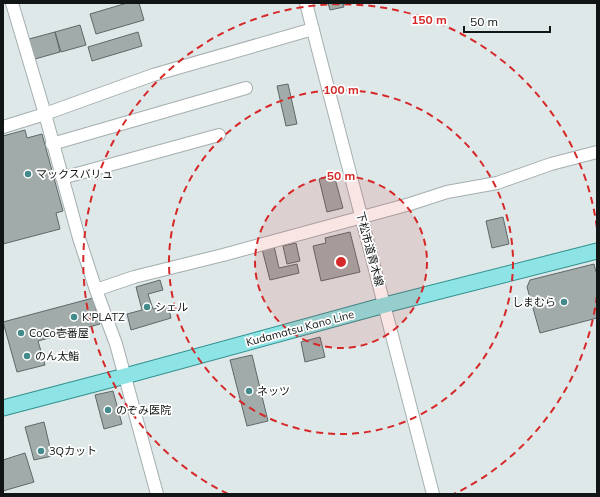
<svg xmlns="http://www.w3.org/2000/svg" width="600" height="497" font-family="Mulish,'Noto Sans JP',sans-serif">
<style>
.building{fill:#a1abaa;stroke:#5f6868}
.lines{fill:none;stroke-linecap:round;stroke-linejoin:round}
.minor-casing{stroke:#a5aeae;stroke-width:14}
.major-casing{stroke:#329090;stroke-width:17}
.minor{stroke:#fff;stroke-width:12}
.major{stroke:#8ee4e4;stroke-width:15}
.ring{fill:none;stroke:#d62828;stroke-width:2;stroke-dasharray:7 5}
.poi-dot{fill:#438b8a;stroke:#fff;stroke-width:1.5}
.labels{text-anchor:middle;stroke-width:3.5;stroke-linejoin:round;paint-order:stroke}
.poi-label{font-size:11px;fill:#121515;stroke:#fff;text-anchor:start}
.street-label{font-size:11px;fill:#121515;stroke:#fff}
.centre{fill:#d62828;stroke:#fff;stroke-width:2}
.ring-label{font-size:12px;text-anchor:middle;font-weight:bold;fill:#d62828;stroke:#fff;stroke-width:3.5;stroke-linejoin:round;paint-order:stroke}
</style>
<rect width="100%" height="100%" fill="#dee8e8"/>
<path class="building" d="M127 3H139L144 20 96 34 90 14Z
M328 3H343L344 7 330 10Z
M80 25 86 45 61 52 55 32Z
M55 32 60 52 35 59 29 39Z
M138 32 142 46 92 61 88 47Z
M288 84 297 124 286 126 277 86Z
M25 130 27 138 42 134 63 211 56 213 60 229 3 244V136Z
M334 175 343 208 327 212 319 179Z
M503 217 509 244 492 248 486 221Z
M350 232 360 272 321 281 313 246 326 243 325 238Z
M296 243 300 261 287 264 283 246Z
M274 246 279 268 297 264 299 273 270 280 262 249Z
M594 264 596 272 597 271V318L540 333 527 287 530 280Z
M160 280 163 290 148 294 153 309 168 305 171 318 131 330 127 314 142 310 136 287Z
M93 298 100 324 38 341 45 365 17 372 3 322Z
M320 337 325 357 305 362 301 342Z
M252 355 268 421 247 426 230 360Z
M113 391 122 424 104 429 95 395Z
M44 422 52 456 34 460 25 427Z
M25 453 34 482 3 491V460Z"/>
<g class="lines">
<g class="minor-casing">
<path id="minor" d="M12 3 45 114 79 238 96 290 116 344 157 494
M306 3 433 494
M3 127 45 114 153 75 313 29
M52 144 246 88
M62 178 219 135
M96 290 134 277 223 255 410 204 447 192 497 183 551 164 597 152"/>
</g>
<g class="major-casing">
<path id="major" d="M3 408 125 376 385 305 597 251"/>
</g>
<use href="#minor" class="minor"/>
<use href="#major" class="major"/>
</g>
<circle cx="341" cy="262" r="86" fill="#d62828" fill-opacity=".12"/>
<g class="ring">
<circle cx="341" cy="262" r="86"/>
<circle cx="341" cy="262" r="172"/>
<path d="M597 296A258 258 0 0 1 454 494M228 494A258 258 0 1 1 597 228"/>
</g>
<g class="poi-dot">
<circle cx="28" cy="174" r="4"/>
<circle cx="564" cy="302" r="4"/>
<circle cx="147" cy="307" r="4"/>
<circle cx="74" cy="317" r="4"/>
<circle cx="21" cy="333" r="4"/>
<circle cx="27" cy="356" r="4"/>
<circle cx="249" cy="391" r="4"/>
<circle cx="108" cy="410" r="4"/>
<circle cx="41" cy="451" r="4"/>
</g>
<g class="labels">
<g class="poi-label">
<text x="36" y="178">マックスバリュ</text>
<text x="556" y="306" text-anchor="end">しまむら</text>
<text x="155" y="311">シェル</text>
<text x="82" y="321">K'PLATZ</text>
<text x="29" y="337">CoCo壱番屋</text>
<text x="35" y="360">のん太鮨</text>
<text x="257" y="395">ネッツ</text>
<text x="116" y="414">のぞみ医院</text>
<text x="49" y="455">3Qカット</text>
</g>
<g class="street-label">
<text transform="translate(370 249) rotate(75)" y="4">下松市道青木線</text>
<text transform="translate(300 328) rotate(-15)" y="4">Kudamatsu Kano Line</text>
</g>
</g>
<circle cx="341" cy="262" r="6" class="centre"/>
<g class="ring-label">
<text x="429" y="24">150 m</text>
<text x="341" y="94">100 m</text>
<text x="341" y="180">50 m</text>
</g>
<rect width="600" height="497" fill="none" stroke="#121515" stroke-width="8"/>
<path d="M464 26v6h86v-6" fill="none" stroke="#121515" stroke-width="2"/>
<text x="470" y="26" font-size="12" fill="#121515" stroke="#ffffff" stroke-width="3" paint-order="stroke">50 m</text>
</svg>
